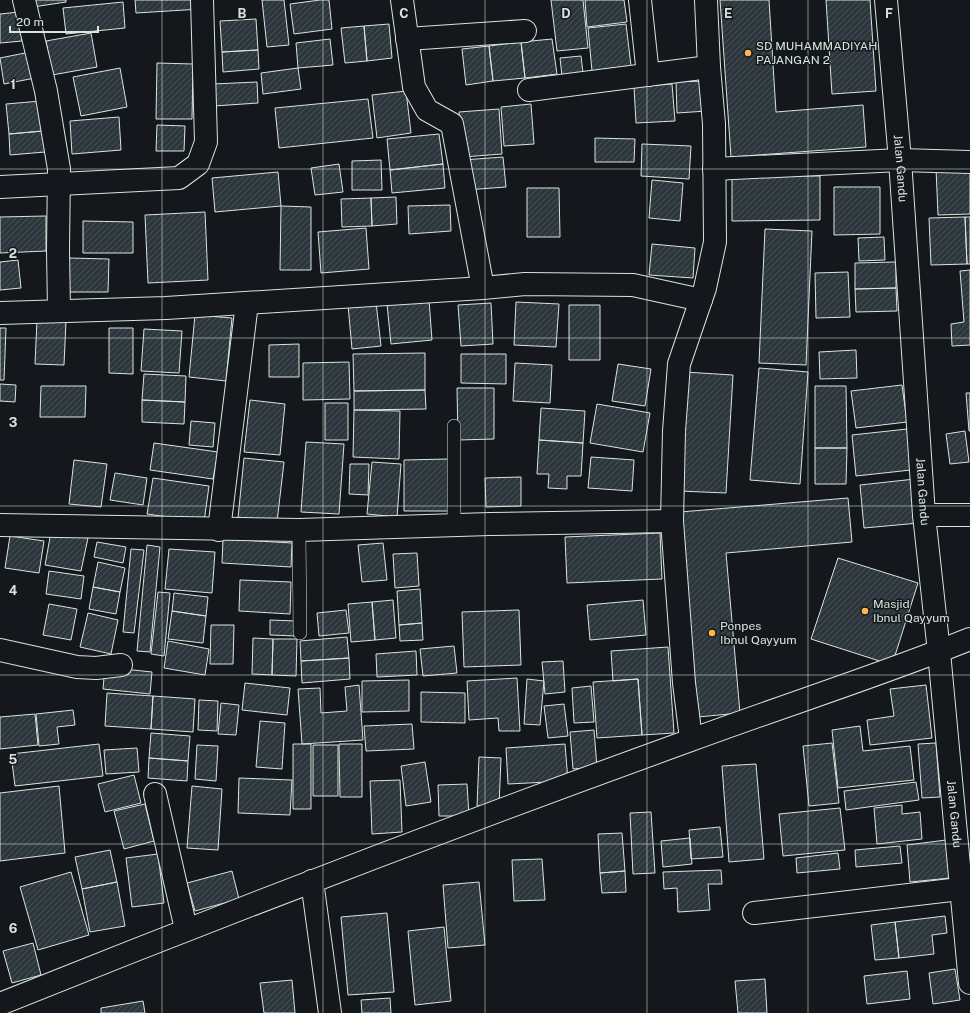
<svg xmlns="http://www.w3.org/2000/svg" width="970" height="1013" font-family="'Public Sans',sans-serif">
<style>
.building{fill:url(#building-hatch);stroke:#d8e6dc}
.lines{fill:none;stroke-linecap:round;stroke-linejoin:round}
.lane-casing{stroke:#d8e6dc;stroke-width:14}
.street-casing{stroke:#d8e6dc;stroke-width:24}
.lane{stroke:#14181c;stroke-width:13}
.street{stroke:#14181c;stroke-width:22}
.grid{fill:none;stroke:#d8e6dc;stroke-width:1;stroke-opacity:0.55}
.poi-dot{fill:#ffb74d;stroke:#14181c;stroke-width:1.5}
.labels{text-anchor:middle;stroke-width:3;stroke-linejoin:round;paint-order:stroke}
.poi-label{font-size:12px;fill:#d8e6dc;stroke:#14181c;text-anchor:start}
.street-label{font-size:12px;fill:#d8e6dc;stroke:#14181c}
.grid-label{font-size:13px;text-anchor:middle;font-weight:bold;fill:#d8e6dc;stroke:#14181c;stroke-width:3;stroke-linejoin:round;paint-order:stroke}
</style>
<defs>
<pattern id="building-hatch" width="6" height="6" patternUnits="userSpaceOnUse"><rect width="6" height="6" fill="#2c363c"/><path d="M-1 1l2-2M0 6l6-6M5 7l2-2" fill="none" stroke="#4a5358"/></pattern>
</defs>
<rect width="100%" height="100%" fill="#14181c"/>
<path class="building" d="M32 0H66V2L33 7Z
M135 0H200L201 9 136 13Z
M262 0H284L289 45 267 47Z
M320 0H329L332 29 294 34 290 4Z
M551 0H583L588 48 557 51Z
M585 0H624L627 22 587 27Z
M720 0H769L776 112 863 105 866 147 731 157Z
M826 0H870L876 91 832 94Z
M123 2 125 28 66 34 63 8Z
M19 12 22 41 0 43V14Z
M256 19 258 50 222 52 220 21Z
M389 24 392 58 367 61 364 26Z
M626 24 631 66 592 71 588 28Z
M364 26 367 61 345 63 341 28Z
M91 33 97 67 52 75 46 41Z
M330 39 333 65 298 68 296 43Z
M552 39 557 74 525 78 521 42Z
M521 42 525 78 493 81 489 46Z
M489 46 493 81 466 85 462 49Z
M258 50 259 69 223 72 222 52Z
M30 52 35 78 4 84 0 58Z
M581 56 583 73 562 76 560 58Z
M157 63 193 64 192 119H156Z
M120 68 127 107 81 116 73 77Z
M298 68 301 89 263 94 261 73Z
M705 81 707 111 677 113 676 82Z
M257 82 258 103 214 106 213 84Z
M672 84 675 121 636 123 634 87Z
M406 91 411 133 377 138 372 95Z
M368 99 373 138 279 148 275 108Z
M41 101 43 131 9 134 6 104Z
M531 104 534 144 504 146 501 107Z
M499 109 502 154 463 157 459 112Z
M119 117 121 150 72 154 70 121Z
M157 125 185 126 184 151H156Z
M43 131 45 152 10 155 9 134Z
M439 134 443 164 390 170 387 139Z
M595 138 635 139 634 162H595Z
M642 144 691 146 689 179 641 176Z
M503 157 506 187 465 190 463 160Z
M381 160 382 190H352V161Z
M339 164 343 192 315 195 311 168Z
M443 164 445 188 392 193 390 170Z
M970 167V214L938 215 936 168Z
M278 172 281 206 215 212 212 178Z
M732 176H820V220L732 221Z
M652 180 683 183 680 221 649 218Z
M834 187H880V234L834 235Z
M527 188H559L560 237H527Z
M396 197 397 224 372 226 371 198Z
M371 198 372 226 342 227 341 199Z
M450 205 451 231 409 234 408 206Z
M281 206 311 207V270H280Z
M205 212 208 280 148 283 145 215Z
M46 216V251L0 253V217Z
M965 217 967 264 931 265 929 218Z
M965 217H970V264H967Z
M83 221 133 222V253H83Z
M366 228 369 269 321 273 318 232Z
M765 229 812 231 806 365 759 363Z
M884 237 885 260 859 261 858 238Z
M652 244 695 248 693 278 649 275Z
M69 258 109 259 108 292H69Z
M18 260 21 288 0 290V262Z
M896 262V288L855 289V263Z
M970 270V345L952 346 951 324 964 322 960 271Z
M848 272 850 317 816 318 815 273Z
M896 288 897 311 856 312 855 289Z
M429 300 432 340 391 344 387 304Z
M376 302 381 346 352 349 348 305Z
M516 302 559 304 556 347 514 345Z
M491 303 493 344 461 346 458 305Z
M569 305H600V360H569Z
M195 315 232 318 226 381 189 377Z
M37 320 66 321 64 365 35 364Z
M0 328H6L4 380H0Z
M109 328H133V374L109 373Z
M144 329 182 331 179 373 141 371Z
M299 344V377H269V345Z
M856 350 857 378 820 379 819 352Z
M425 353V390L354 391 353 354Z
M461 354H506V384L461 383Z
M349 362 350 399 303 400V363Z
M515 363 552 365 550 403 513 401Z
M618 364 651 369 645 406 612 401Z
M759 368 808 372 800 484 750 480Z
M685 372 733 375 726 493 679 491Z
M144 374 186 376 185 402 142 400Z
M0 384 16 385 15 402 0 401Z
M902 385 907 422 856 428 851 391Z
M41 386H86L85 417H40Z
M815 386H846L847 448H815Z
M457 388H494V439L458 440Z
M425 390 426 409 354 410V391Z
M966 393H970V431H969Z
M142 400 185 402 184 424 142 422Z
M250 400 285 404 280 455 244 452Z
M325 403H348V440H325Z
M597 404 650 413 643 452 590 443Z
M541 408 585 411 583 443 539 440Z
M354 410 400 411 399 459 353 457Z
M191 421 215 423 213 447 189 445Z
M907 429 911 470 856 476 852 435Z
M965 431 969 462 950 464 946 434Z
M539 440 583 443 581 476H567V489L548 488 549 474H537Z
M306 442 344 444 339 514 301 512Z
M154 443 218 452 213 479 150 470Z
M815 448H847L846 484H815Z
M591 457 634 460 632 491 588 488Z
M244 458 284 462 277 522 238 518Z
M448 459V511H404V460Z
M74 460 107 464 101 507 69 504Z
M372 462 401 464 397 517 367 514Z
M350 464H369L368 495 349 494Z
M115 473 147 478 143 505 110 500Z
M521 477V506L486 507 485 478Z
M153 478 209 486 204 522 147 514Z
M915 479 919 523 864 528 860 485Z
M848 498 852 542 726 553 740 713 698 717 680 512Z
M51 532 88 538 81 571 45 565Z
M660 533 662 579 567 583 565 537Z
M10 536 44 541 39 573 5 568Z
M223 539 292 543 291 567 222 563Z
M97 542 126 547 123 563 94 557Z
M383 543 387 580 362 582 358 545Z
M147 545 160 547 150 652 137 651Z
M131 549 144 550 134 633 123 632Z
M169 549 215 552 212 593 165 589Z
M417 553 419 586 395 588 393 554Z
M838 558 918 583 892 665 811 639Z
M98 562 125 568 120 592 93 587Z
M49 571 84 576 81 599 46 594Z
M240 580 291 582 290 614 239 611Z
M93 587 120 592 116 614 89 609Z
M420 589 422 623 399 625 397 591Z
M158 592 170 593 164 656 151 654Z
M174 593 208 597 206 616 172 611Z
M393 600 396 638 375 640 372 602Z
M643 600 646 635 590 640 587 605Z
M372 602 375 640 351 642 348 604Z
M49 604 77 609 71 640 43 635Z
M346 610 349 633 319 636 317 613Z
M519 610 521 665 464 667 462 612Z
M172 611 206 616 203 643 168 639Z
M88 613 118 620 111 654 80 647Z
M270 620 296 621V636L270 635Z
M422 623 423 640 400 641 399 625Z
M211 625H234L233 664H210Z
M347 637 349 658 301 661 300 641Z
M253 638 273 639 272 675 252 674Z
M273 639H297L296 676 272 675Z
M168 641 209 649 205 675 164 668Z
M454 646 457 673 423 676 420 649Z
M668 647 674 733 642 735 638 679 613 681 611 651Z
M416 651 417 675 377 677 376 654Z
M349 658 350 679 302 683 301 661Z
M563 661 565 692 545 694 542 662Z
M105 667 152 672 150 694 103 689Z
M517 678 520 731H499L498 718 469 720 467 681Z
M527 679 544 681 540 725 524 724Z
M638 679 642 735 597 738 593 682Z
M409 680V711L362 712V681Z
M245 683 290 688 287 715 242 710Z
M359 685 363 740 302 744 298 689 320 688 321 713 347 711 345 687Z
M926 685 932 738 870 745 867 720 894 716 890 689Z
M591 686 594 722 574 723 572 688Z
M421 692 465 693V723L421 722Z
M107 693 153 696 151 729 105 726Z
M153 696 195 699 193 732 151 729Z
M199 700 218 701 217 731 198 730Z
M221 703 239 705 236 735 218 734Z
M564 704 568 736 548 738 544 706Z
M73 710 75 725 57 727 59 744 39 746 36 714Z
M35 714 38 745 0 749V717Z
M260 721 285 723 282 769 256 767Z
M412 724 414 749 366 751 364 726Z
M860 726 863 751 910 746 914 780 838 788 832 730Z
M594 730 597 767 573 769 570 732Z
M151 733 190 736 188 761 149 758Z
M832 743 839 803 809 806 803 746Z
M936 743 940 797 922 798 918 744Z
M99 744 103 776 15 786 11 754Z
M293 744H311V809H293Z
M339 744H362V797H340Z
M565 744 568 781 508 784 506 748Z
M197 745 218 746 216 781 195 779Z
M313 745H338V796H313Z
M137 748 139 772 106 774 104 750Z
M479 757 501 758 499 807 477 806Z
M149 758 188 761 187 781 148 778Z
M425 762 431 802 406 806 401 766Z
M756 764 764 859 729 862 722 766Z
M134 775 141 803 105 812 98 784Z
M239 778 292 780 290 815 238 813Z
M400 780 402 832 372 834 370 781Z
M916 782 919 800 846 810 844 791Z
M467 784 469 816H439L438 785Z
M59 786 65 853 0 861V793Z
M192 786 222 789 218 850 187 848Z
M145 804 154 841 124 849 114 811Z
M902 805V814L920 812 922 839 877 844 874 808Z
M840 808 845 850 783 856 779 814Z
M651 812 655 873 633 874 630 813Z
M720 827 723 857 691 859 689 830Z
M622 833 625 871 600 873 598 834Z
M690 838 692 864 663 867 661 841Z
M946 840 950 878 910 882 907 845Z
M900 846 902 863 856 867 855 850Z
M110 850 117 882 82 889 75 857Z
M838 853 840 869 797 873 796 858Z
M158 854 164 903 132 907 126 858Z
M542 859 545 900 514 901 512 860Z
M721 870 722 884H708L710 910 678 912 677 888 664 889 663 872Z
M232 871 239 899 195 911 187 883Z
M625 871 626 892 602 893 600 873Z
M71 872 89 935 38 950 20 887Z
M117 882 125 926 90 932 82 889Z
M479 882 485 945 448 948 443 885Z
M387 913 394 992 348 995 341 917Z
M945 916 947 933 932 935 934 954 899 958 895 922Z
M895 922 899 958 875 960 871 925Z
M444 927 451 1001 415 1005 408 931Z
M33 943 41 975 12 983 3 951Z
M955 969 960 1000 933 1004 929 973Z
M907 971 910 999 867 1004 864 976Z
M765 979 767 1013H738L735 981Z
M292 980 295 1013H264L260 983Z
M390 998 391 1013H362L361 1000Z
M143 1001 145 1013H101V1008Z"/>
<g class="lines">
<g class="lane-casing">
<path id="lane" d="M454 426V525
M299 530 300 633"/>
</g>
<g class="street-casing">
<g id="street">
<path d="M24 0 46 91 59 169 58 250 59 311"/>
<path d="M402 0 414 87 427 110 452 124 483 288"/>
<path d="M640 0 648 75"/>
<path id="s1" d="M886 0 900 160 924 515 939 652 970 983"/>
<path d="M407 39 525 31"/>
<path d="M529 90 709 67"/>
<path d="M714 169 900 160 970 162"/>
<path d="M0 187 179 178 198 164 206 142 202 0"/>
<path d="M0 313 166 308 483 288 525 284 633 285 701 300"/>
<path d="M924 515H970"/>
<path d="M0 525 299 530 490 524 672 521"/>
<path d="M219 530 247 303"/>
<path d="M0 650 77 667 96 668 121 665"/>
<path d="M691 739 684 683 672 521 674 431 679 364 705 288 715 242 714 124 709 67 706 0"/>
<path d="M155 794 186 929"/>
<path d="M312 881 330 1013"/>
<path d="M754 913 960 889"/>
<path d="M0 1004C229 912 459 824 691 740 783 706 878 676 970 639"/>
</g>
</g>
<use href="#lane" class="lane"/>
<use href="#street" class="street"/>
</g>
<path class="grid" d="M162 0V1013M323 0V1013M485 0V1013M647 0V1013M808 0V1013M0 169H970M0 338H970M0 506H970M0 675H970M0 844H970"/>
<g class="poi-dot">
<circle cx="748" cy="53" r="4"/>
<circle cx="865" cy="611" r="4"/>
<circle cx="712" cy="633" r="4"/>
</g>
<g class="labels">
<g class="poi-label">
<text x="756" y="50">SD MUHAMMADIYAH<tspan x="756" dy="14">PAJANGAN 2</tspan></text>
<text x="873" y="608">Masjid<tspan x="873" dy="14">Ibnul Qayyum</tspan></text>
<text x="720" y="630">Ponpes<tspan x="720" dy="14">Ibnul Qayyum</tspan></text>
</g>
<g class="street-label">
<text dy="4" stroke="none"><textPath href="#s1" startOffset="169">Jalan Gandu</textPath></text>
<text dy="4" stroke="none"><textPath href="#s1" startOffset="493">Jalan Gandu</textPath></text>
<text dy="4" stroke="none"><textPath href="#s1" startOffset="817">Jalan Gandu</textPath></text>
</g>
</g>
<g class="grid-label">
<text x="242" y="18">B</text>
<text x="404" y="18">C</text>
<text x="566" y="18">D</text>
<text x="728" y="18">E</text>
<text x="889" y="18">F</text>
<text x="13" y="89">1</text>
<text x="13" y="258">2</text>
<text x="13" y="427">3</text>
<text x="13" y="595">4</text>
<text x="13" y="764">5</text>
<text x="13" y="933">6</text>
</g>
<path d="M10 26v6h88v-6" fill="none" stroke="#d8e6dc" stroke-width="2"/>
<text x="16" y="26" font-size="12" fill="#d8e6dc" stroke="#14181c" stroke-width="3" paint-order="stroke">20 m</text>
</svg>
